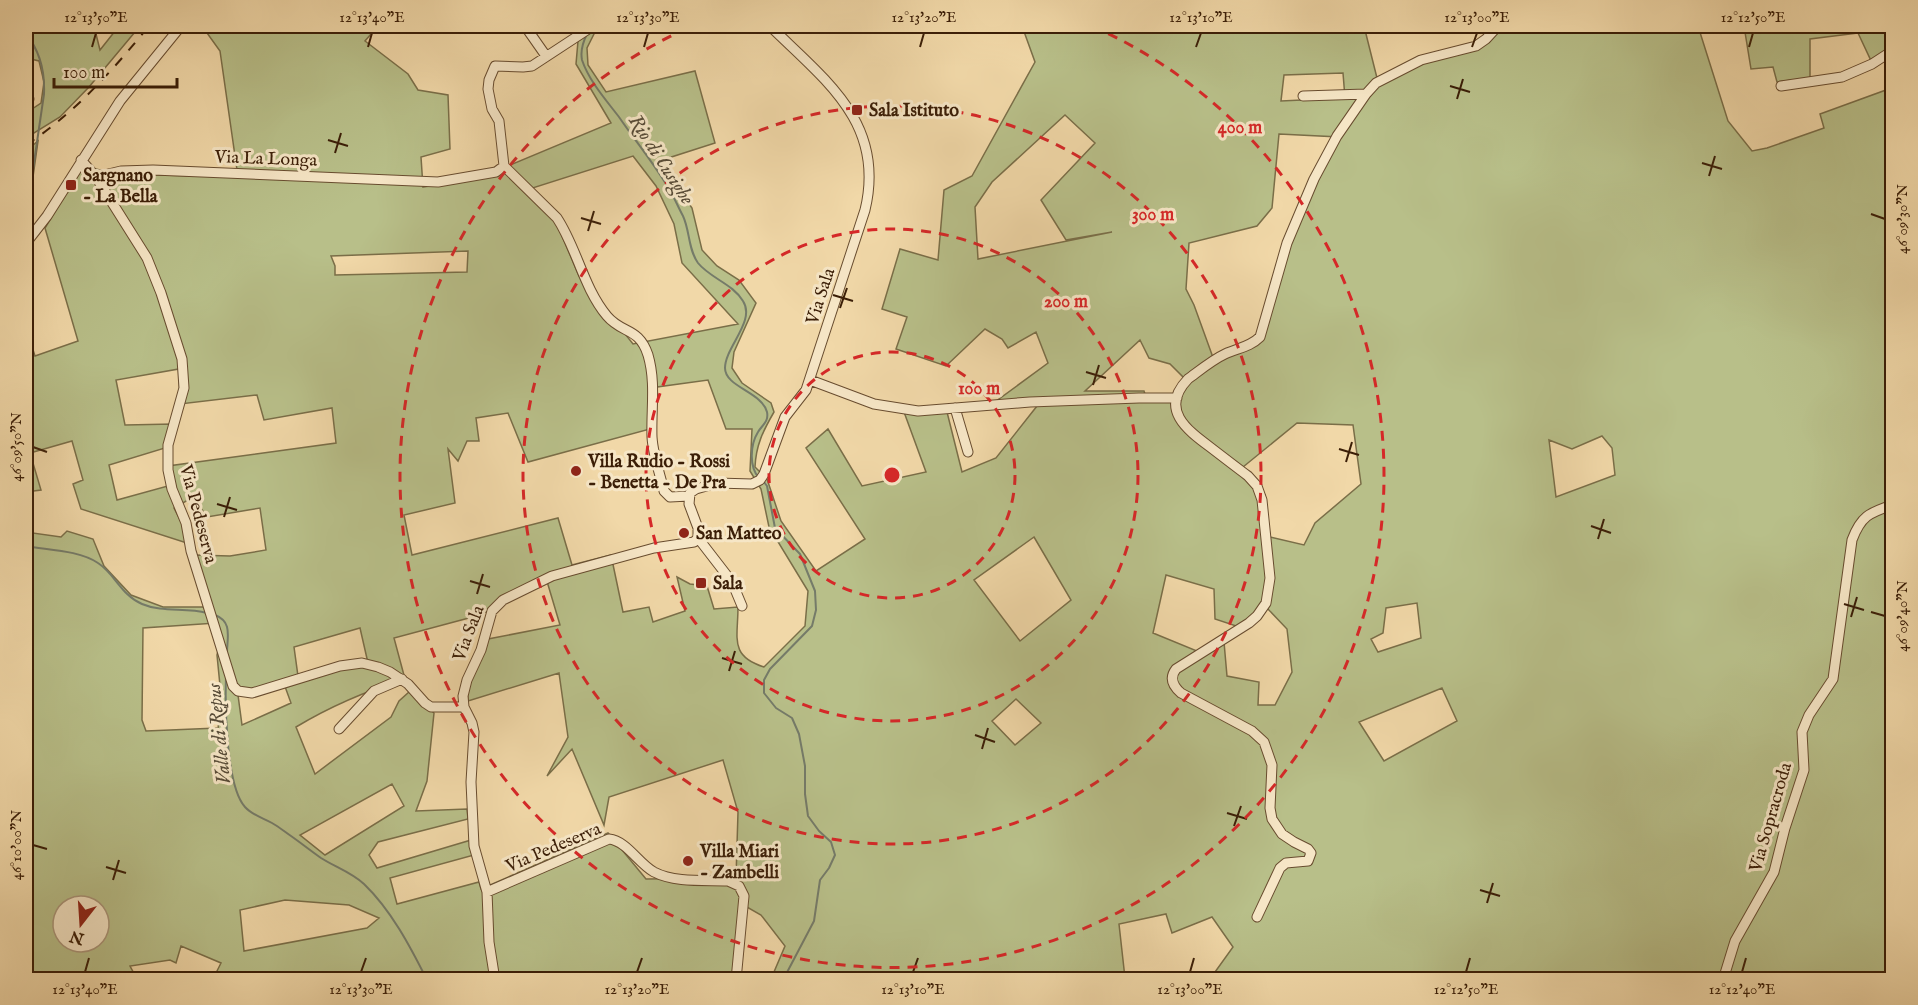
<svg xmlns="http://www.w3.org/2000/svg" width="1918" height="1005" font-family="'IM FELL English',serif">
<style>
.green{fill:#b8bf89;stroke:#7a6e48;stroke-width:1.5;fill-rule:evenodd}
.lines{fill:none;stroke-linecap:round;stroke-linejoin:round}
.stream{stroke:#757b69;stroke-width:2}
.minor-casing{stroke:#684c2f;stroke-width:11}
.minor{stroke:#f6e6c6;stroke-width:9}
.rail{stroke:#3b1e07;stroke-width:2;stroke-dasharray:10 10;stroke-linecap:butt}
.ticks{fill:none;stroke:#3b1e07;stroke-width:2}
.ring{fill:none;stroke:#d62828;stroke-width:3;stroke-dasharray:10 8}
.poi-dot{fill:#8f2418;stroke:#f6e6c6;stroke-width:2}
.labels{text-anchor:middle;stroke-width:6;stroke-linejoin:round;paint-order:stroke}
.poi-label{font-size:18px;font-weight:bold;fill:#3b1e07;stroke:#f6e6c6;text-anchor:start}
.street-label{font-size:18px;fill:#3b1e07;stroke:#f6e6c6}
.water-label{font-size:20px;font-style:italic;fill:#584c38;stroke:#f6e6c6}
.centre{fill:#d62828;stroke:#f6e6c6;stroke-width:3}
.ring-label{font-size:18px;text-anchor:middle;font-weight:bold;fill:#d62828;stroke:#f6e6c6;stroke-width:6;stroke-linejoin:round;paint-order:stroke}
.neatline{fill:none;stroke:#3b1e07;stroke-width:2}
.ticks-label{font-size:15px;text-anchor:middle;fill:#3b1e07}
</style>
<rect width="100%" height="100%" fill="#f1d8a8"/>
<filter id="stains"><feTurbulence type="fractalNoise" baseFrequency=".00333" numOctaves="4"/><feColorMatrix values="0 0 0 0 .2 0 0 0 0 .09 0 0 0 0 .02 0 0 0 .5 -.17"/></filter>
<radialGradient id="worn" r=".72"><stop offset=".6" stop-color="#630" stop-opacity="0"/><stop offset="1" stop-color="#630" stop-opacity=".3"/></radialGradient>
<path class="green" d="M26 26H94L100 50 119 26H140L89 87 60 117 26 138V130L28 128 26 113 41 103 44 82 39 61 26 58Z
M202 26H378L365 41 408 74 418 90 448 95 450 149 421 157 423 187 504 173 510 165 611 123 576 64 578 41 587 26H598L587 48 588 65 606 92 695 71 715 143 659 161 692 208 702 250 717 266 739 280 756 303 734 352 732 368 742 383 771 403 774 412C763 431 756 445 755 467L767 479 781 521 816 571 865 539 806 448 828 429 862 486 926 472 904 412H947L962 472 996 458 1037 406 995 402 1048 363 1036 332 1008 348 1002 339 985 329 946 366 896 349 907 317 882 309 900 249 938 260 944 190 972 176 1035 62 1022 26H1364L1377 78 1423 62 1469 51 1499 26H1698L1728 121 1752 151 1767 148 1824 128 1820 114 1886 90 1892 99V979H1210L1233 947 1212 917 1172 933 1166 914 1119 924 1125 978 1169 974 1176 979H771L785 946 761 915 740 903 733 979H213L221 963 181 946 176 963 170 960 130 966 137 979H26V532L61 537 67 531 93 539 104 566 131 595 163 607H211L196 555 230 556 266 550 260 508 207 517 193 497 174 508 193 545 81 509 73 484 83 480 72 441 30 453 41 490 26 492V261L28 185 26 186V151L38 141 32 184 33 239 27 331 35 356 78 341 45 228 82 166 119 174 238 177 220 51ZM1343 73 1345 98 1281 101 1284 75ZM1065 115 1095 143 1041 200 1066 240 1112 232 978 259 975 207 992 182ZM1279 134 1339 137 1316 178 1292 238 1259 343 1215 363 1194 305 1186 289 1189 243 1257 226 1272 208ZM633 156 656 186 674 224 682 263 738 324 633 344 579 276 556 222 526 190ZM468 251 467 272 335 275V266L331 256ZM1140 340 1149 358 1170 364 1188 382 1180 400 1147 401 1144 391H1085ZM179 369 180 404 257 395 264 420 332 408 336 443 168 466V486L117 500 109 465 165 448 173 424 125 425 116 380ZM708 380 726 429H752L750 471 761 489 769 527 808 591 805 626 764 667C729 656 738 638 738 607L714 609 707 586 690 584 677 577 685 611 653 622 649 607 623 612 611 555 572 565 558 518 412 555 404 515 455 503 448 449 458 461 467 441H479L476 418 508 413 528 462 650 429V388ZM1297 423 1353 425 1361 484 1315 523 1304 545 1270 537 1265 495 1243 467ZM1602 436 1612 448 1615 475 1556 497 1549 440 1572 449ZM1034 537 1071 600 1020 641 974 580ZM1166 575 1214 589 1215 619 1245 629 1267 608 1287 629 1292 672 1275 705H1258L1259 682 1227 676 1224 642 1204 654 1153 633ZM546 578 560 625 483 640 467 677 468 701 559 673 568 737 547 776 572 749 604 825 609 797 723 760 738 812 736 878 646 879 608 833 481 889 479 882 397 904 390 878 474 855 471 840 377 868 369 855 378 842 468 819 467 809 416 811 427 781 434 713 409 692 399 701 391 717 315 774 296 727C331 706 366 691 405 679L394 638 480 615ZM1417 603 1421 638 1378 652 1371 639 1383 633 1386 608ZM216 623 221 638 217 655 222 706 218 728 146 731 142 720 143 628ZM360 628 368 663 298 676 294 647ZM283 681 291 703 242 725 238 695ZM1442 688 1457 721 1384 761 1359 722ZM1016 699 1041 723 1015 745 992 721ZM392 784 404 806 325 855 300 835ZM285 900 349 905 379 918 367 928 244 951 240 910ZM63 906H99V942H63Z
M1744 26H1892V54L1874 67 1858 33 1810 39V78L1777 82 1773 67 1751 69Z"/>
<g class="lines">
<path class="stream" d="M26 34C40 51 45 71 44 94L31 183 29 233
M587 34C583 42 580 50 582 60 589 81 606 100 619 117 634 139 652 161 666 184 673 194 677 205 683 216 690 231 688 249 698 263 710 278 733 284 743 301 756 321 725 347 725 368 725 387 762 392 767 412 769 422 762 425 758 432 750 445 749 467 759 478
M26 290 29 245
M764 482 767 486 775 528 800 554 815 591 816 610 812 626 770 669 764 680V693L776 708 792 718 799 734 805 766V794L808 816 819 831 831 842 835 855 829 868 820 880 814 921 783 980
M26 546C47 550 79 550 98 563 115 574 121 595 142 604 163 613 185 607 207 613
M215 615C233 622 227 637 227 653
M226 677C225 706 226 786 245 807 252 815 263 818 272 823 279 827 285 832 291 836 301 843 311 851 321 858 335 867 351 872 364 884 391 910 410 946 427 980"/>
<g class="minor-casing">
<path id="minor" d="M525 26 546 56
M593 26 532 66 523 67 495 66 489 80 488 89 492 109 499 121 504 166 557 218C577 248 583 287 607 316 622 334 639 327 648 355 656 382 651 410 652 437 653 455 660 474 664 491L670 497 689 496
M1781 86 1842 77 1872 64 1892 51
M1303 96 1366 94
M26 102 29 99
M81 160 96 177 147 258 161 293 182 359 184 388 168 445V470L172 489 186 523 191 551 233 686 238 691 252 693 340 666 362 663 378 667 390 672 408 684 425 703 431 707H464
M96 177 121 171 153 170 438 182 496 172 504 166
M26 243 47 216 120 101 181 26
M810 380 874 404 918 411 1030 402 1139 398H1177
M955 408 968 452
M698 538 694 542 654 548 552 576 503 600 492 611 481 650 467 680 463 696 464 707 472 723 474 732 471 782 474 846 487 892 609 839C627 841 638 863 654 872 675 883 705 880 728 881L739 886 744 896 736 980
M742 606 732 582 698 538V528L689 504 690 493 696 489 717 483 752 484 760 480 764 474 785 417 806 390 865 210C886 123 825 80 770 26
M339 729 374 691 402 679
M487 892 489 942 495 980
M1257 917 1280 868 1286 863 1308 861 1311 853 1308 849 1294 842 1282 834 1272 819 1270 808 1272 765 1264 742 1252 731 1181 693C1173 686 1169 678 1176 669L1249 623 1257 616 1266 603 1270 578 1262 500 1257 486 1248 476C1236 467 1223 457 1210 447 1187 430 1159 409 1188 379 1199 371 1212 360 1225 354 1238 348 1250 347 1260 337L1287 243 1314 179 1337 136 1366 94 1376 83 1421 60 1476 46 1486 39 1498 26
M1723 980 1735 941 1774 872 1785 828 1804 770 1802 732 1809 715 1833 679 1852 540C1861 516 1869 513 1892 505"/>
</g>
<use href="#minor" class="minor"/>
<path class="rail" d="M26 145C75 113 112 71 149 26"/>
</g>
<path class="ticks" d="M92 47 96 33M368 47 372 33M644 47 648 33M920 47 924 33M1196 47 1201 33M1472 47 1477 33M1749 47 1753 33M1450 86 1470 92M1457 99 1463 79M328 140 348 146M335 153 341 133M1702 163 1722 169M1709 176 1715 156M1871 214 1885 219M581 218 601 224M588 231 594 211M833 295 853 301M840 308 847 288M1086 372 1106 378M1093 385 1099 365M33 447 47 452M1339 449 1359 455M1346 462 1352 442M217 504 237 510M224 517 230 497M1591 526 1611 533M1598 539 1604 519M470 581 490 587M477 594 483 574M1844 604 1864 610M1871 612 1885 616M1851 617 1857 597M722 658 742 664M729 671 735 651M975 735 995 742M982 749 988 728M1227 813 1247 819M1234 826 1241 806M33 845 47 849M106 867 126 873M113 880 119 860M1480 890 1500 896M1487 903 1493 883M85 972 89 958M361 972 366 958M637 972 642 958M913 972 918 958M1190 972 1194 958M1466 972 1470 958M1742 972 1746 958"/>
<g class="ring">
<circle cx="892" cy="475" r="123"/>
<circle cx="892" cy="475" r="246"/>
<circle cx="892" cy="475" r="369"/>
<path d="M1092 26A492 492 0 1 1 692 26"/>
</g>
<g class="poi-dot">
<rect x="851" y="104" width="12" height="12" rx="3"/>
<rect x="65" y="179" width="12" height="12" rx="3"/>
<circle cx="576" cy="471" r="6"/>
<circle cx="684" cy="533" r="6"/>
<rect x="695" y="577" width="12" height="12" rx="3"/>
<circle cx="688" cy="861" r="6"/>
</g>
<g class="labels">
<g class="poi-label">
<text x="869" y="116">Sala Istituto</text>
<text x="83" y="181">Sargnano<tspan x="83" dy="21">- La Bella</tspan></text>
<text x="588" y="467">Villa Rudio - Rossi<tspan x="588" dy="21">- Benetta - De Pra</tspan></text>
<text x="696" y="539">San Matteo</text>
<text x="713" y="589">Sala</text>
<text x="700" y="857">Villa Miari<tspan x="700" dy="21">- Zambelli</tspan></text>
</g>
<g class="street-label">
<text transform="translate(266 158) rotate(2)" y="6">Via La Longa</text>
<text transform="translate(820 296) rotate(-72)" y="6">Via Sala</text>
<text transform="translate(199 514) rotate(75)" y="6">Via Pedeserva</text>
<text transform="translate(468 633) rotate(-69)" y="6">Via Sala</text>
<text transform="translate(1770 817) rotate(-74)" y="6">Via Sopracroda</text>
<text transform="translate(553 847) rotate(-23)" y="6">Via Pedeserva</text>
</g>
<g class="water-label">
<text transform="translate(662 159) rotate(57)" y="7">Rio di Cusighe</text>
<text transform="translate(218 734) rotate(-96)" y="7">Valle di Repus</text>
</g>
</g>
<circle cx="892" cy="475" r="9" class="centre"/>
<g class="ring-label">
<text x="1240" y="133">400 m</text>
<text x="1153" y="220">300 m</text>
<text x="1066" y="307">200 m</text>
<text x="979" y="394">100 m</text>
</g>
<rect width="1918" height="1005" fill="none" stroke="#f1d8a8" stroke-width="66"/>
<g transform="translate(81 924) rotate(197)"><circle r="28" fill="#f6e6c6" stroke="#ab967a" stroke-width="1.5"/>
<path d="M0-4.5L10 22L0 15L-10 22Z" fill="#8f2418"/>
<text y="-9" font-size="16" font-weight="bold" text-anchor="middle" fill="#3b1e07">N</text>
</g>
<path d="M54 78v9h123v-9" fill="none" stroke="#3b1e07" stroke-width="3"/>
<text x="63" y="78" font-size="18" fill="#3b1e07" stroke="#f6e6c6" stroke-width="4.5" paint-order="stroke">100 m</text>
<rect x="33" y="33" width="1852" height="939" class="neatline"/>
<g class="ticks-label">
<text x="96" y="22">12°13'50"E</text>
<text x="372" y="22">12°13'40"E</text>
<text x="648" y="22">12°13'30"E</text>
<text x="924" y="22">12°13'20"E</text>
<text x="1201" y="22">12°13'10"E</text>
<text x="1477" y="22">12°13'00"E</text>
<text x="1753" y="22">12°12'50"E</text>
<text transform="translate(1902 219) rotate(-90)" y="5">46°09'30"N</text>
<text transform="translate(16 447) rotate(-90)" y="5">46°09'50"N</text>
<text transform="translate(1902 616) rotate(-90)" y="5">46°09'40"N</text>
<text transform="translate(16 845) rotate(-90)" y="5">46°10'00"N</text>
<text x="85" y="994">12°13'40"E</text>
<text x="361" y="994">12°13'30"E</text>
<text x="637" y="994">12°13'20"E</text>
<text x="913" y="994">12°13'10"E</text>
<text x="1190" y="994">12°13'00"E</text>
<text x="1466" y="994">12°12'50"E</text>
<text x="1742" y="994">12°12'40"E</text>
</g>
<rect width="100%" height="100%" filter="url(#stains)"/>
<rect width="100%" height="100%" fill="url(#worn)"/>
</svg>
